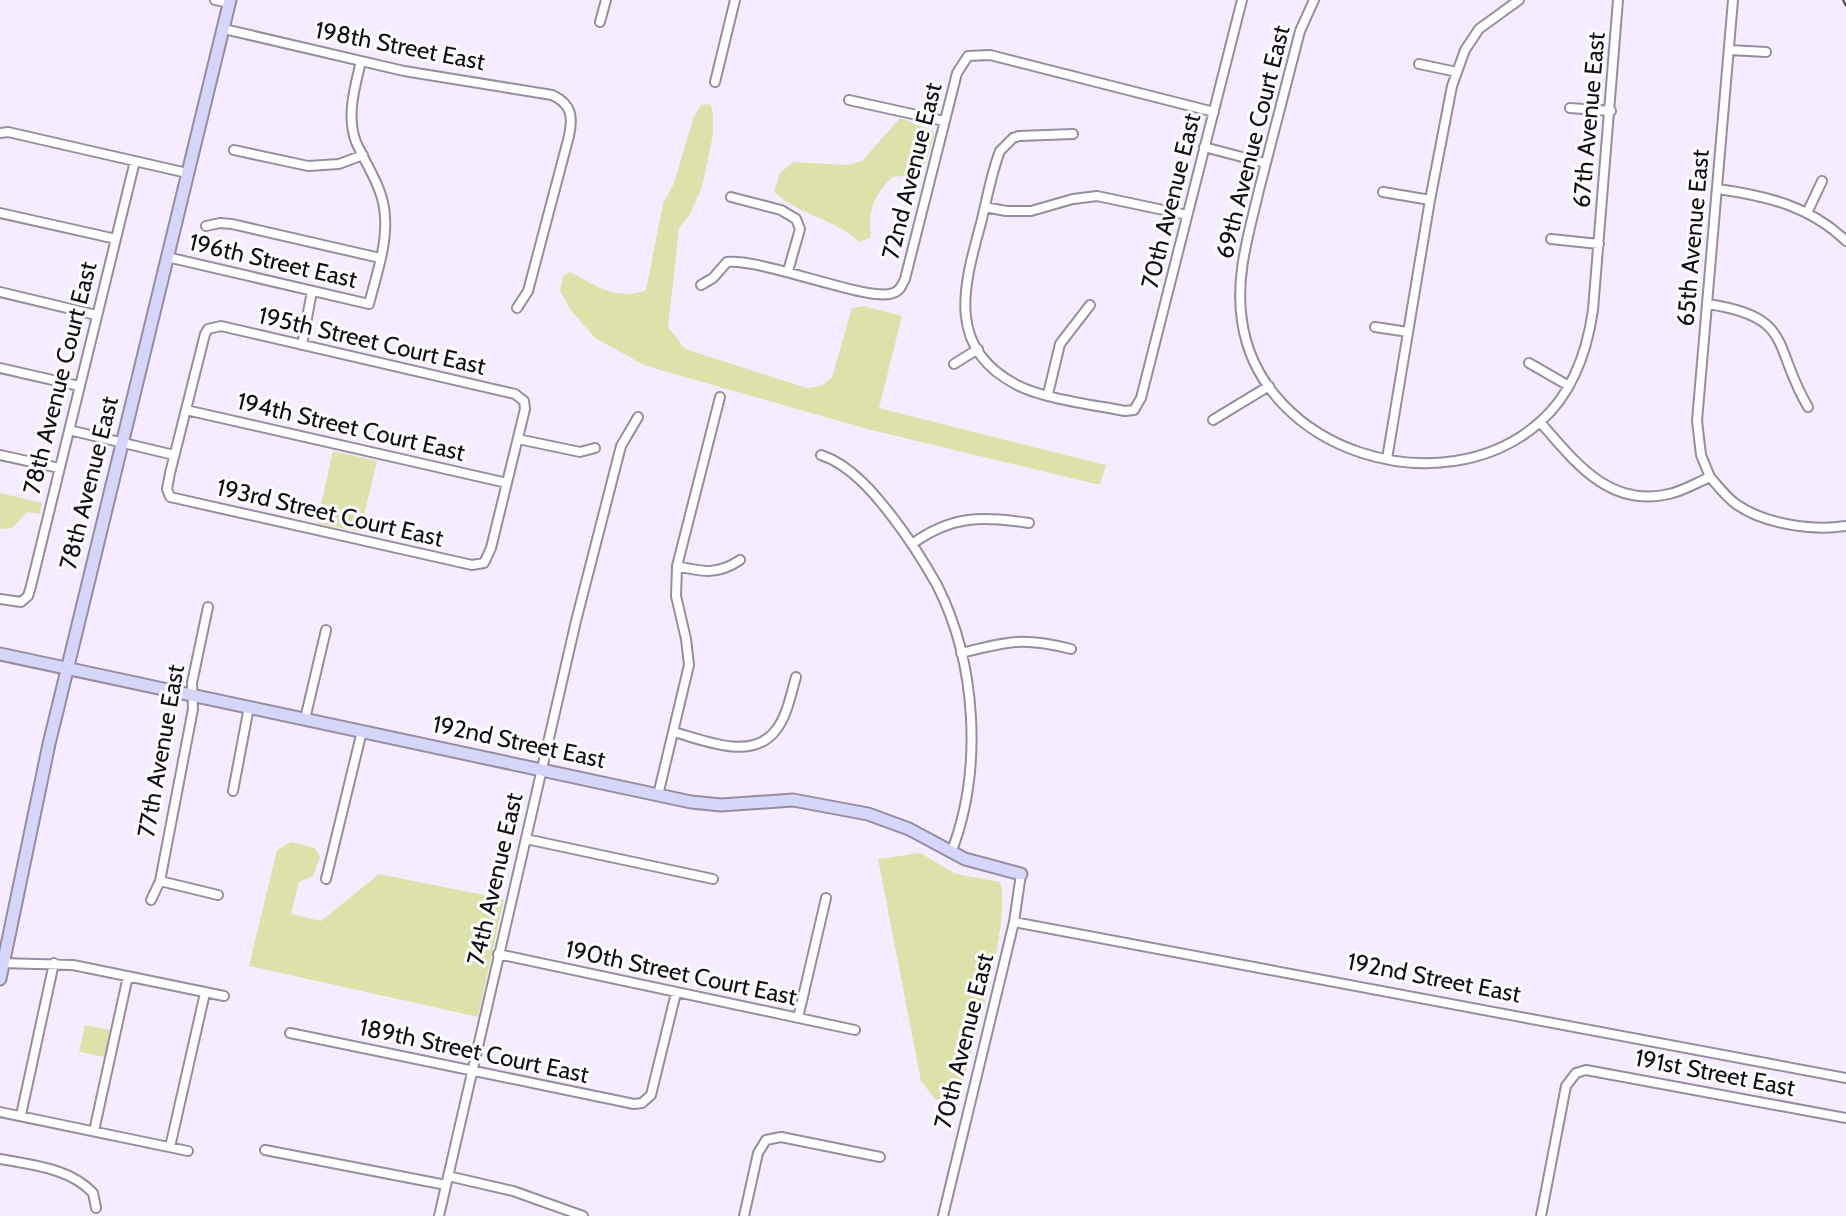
<svg xmlns="http://www.w3.org/2000/svg" width="1846" height="1216" font-family="Cabin,sans-serif">
<style>
.green{fill:#dde2aa}
.lines{fill:none;stroke-linecap:round;stroke-linejoin:round}
.street-casing{stroke:#968d9f;stroke-width:12}
.secondary-casing{stroke:#968d9f;stroke-width:15}
.street{stroke:#fff;stroke-width:8}
.secondary{stroke:#d6d5fa;stroke-width:11}
.rail{stroke:#413d47;stroke-width:2;stroke-dasharray:10 10;stroke-linecap:butt}
.labels{text-anchor:middle;stroke-width:6;stroke-linejoin:round;paint-order:stroke}
.street-label{font-size:24px;fill:#110e15;stroke:#fdfdfd}
</style>
<rect width="100%" height="100%" fill="#f5ecff"/>
<path class="green" d="M710 104 713 112V135L702 187 689 216 679 228 668 327 685 349 807 388 823 385 832 377 852 308 864 306 902 316 879 408 1106 465 1100 485 871 430 646 366 595 338 570 309 560 291 563 276 570 272C593 285 619 302 646 290L663 204 674 183 694 116 701 105Z
M900 118 933 131 934 136C924 167 928 175 892 177 873 197 868 210 871 237L860 242C835 219 799 215 774 192L780 173 793 162 848 165 862 161Z
M333 451 377 461 360 532 317 523Z
M0 493 42 503 40 514 27 512 12 528 0 529Z
M291 842 315 848 320 857 313 876 299 882 291 914 321 921 379 874 504 899 478 1017 249 966 277 850Z
M920 853 956 874 1000 882C1012 922 972 1049 960 1095L936 1100 921 1081 878 859Z
M85 1025 110 1030 105 1057 79 1052Z"/>
<g class="lines">
<g class="street-casing">
<path id="street" d="M215 0 229 3
M1314 0 1300 31C1286 84 1273 137 1259 190 1249 233 1235 276 1242 321 1261 452 1443 508 1540 422 1573 393 1587 352 1593 310L1618 0
M600 22 606 0
M224 29 404 71 552 95C572 104 573 117 569 136L528 291 517 308
M1730 50 1766 52
M1419 64 1457 72
M715 82 735 0
M849 100 944 121
M1570 108 1611 111
M0 133 8 132 187 173
M1073 134 1019 136 1013 138 1000 151C991 174 987 199 981 223 964 285 945 348 1017 385 1044 399 1095 405 1125 411L1134 410 1141 398 1242 0
M1204 147 1265 163
M234 150 308 166 339 164 363 155
M1718 189C1767 196 1810 206 1846 241
M1383 192 1430 200
M731 197 781 210 796 219 800 229 788 271
M985 207 1006 211H1031L1073 199 1097 196 1187 215
M0 213 116 239
M1807 213 1822 181
M206 226 220 223 232 224 380 258
M1551 239 1599 244
M167 257 369 304C376 276 387 246 385 217 384 189 367 167 356 142 346 116 355 87 361 61
M701 285 713 278 727 262C767 259 869 303 893 293 900 291 902 285 905 279L957 73 968 56 990 55 1214 112
M0 292 96 315
M1708 304C1795 317 1772 347 1808 407
M221 326 515 394 524 401 525 409 491 548 484 563 472 565 170 497 167 489 170 473 205 334 208 329Z
M1375 327 1408 332
M302 345 312 291
M1529 363 1569 386
M954 364 978 349
M0 368 79 386
M1048 394 1060 344 1090 305
M186 410 507 483
M1213 420 1269 386
M1540 422C1575 462 1609 508 1669 494 1683 491 1696 483 1710 477 1718 486 1726 497 1736 504 1764 524 1812 531 1846 526
M69 430 174 455
M518 439 580 452 595 448
M0 455 59 468
M821 455C851 465 875 494 894 519 910 540 924 562 937 585 977 664 983 771 951 853
M1387 459 1430 200 1452 86 1465 50 1479 29 1519 0
M1710 477 1701 455 1697 421 1733 0
M912 544C952 515 983 516 1029 523
M677 566C702 572 718 575 740 560
M0 599 21 602 28 596 31 586 135 161
M961 653C1009 641 1023 637 1071 649
M305 719 326 630
M674 732C704 740 752 762 776 730 787 716 791 694 796 677
M233 791 249 707
M658 795 689 665 686 639 676 596 677 566 720 397
M526 839 713 879
M326 879 362 731
M160 881 218 895
M151 900 160 881 193 709 192 683 208 607
M1014 922 1846 1078
M498 954 855 1030
M1 963 73 965 224 996
M798 1018 826 898
M290 1033 634 1104 642 1103 651 1095 676 993
M0 1112 188 1151
M21 1115 54 963
M94 1131 128 976
M170 1147 205 993
M265 1150 446 1185
M0 1159C32 1165 70 1168 93 1193L96 1208
M448 1176 513 1191 583 1216
M439 1216 576 621 621 446 638 417
M744 1216 758 1153 766 1140 781 1137 880 1157
M943 1216 1014 922 1021 874
M1541 1216 1566 1086 1576 1073 1586 1070 1846 1118"/>
</g>
<g class="secondary-casing">
<path id="secondary" d="M0 654 691 802 721 805 793 800 868 814 909 829 965 859 1021 874
M0 979 49 744 230 0"/>
</g>
<use href="#street" class="street"/>
<use href="#secondary" class="secondary"/>
<path class="rail" d="M1843 0 1846 6"/>
</g>
<g class="labels">
<g class="street-label">
<text transform="translate(400 46) rotate(11)" y="8">198th Street East</text>
<text transform="translate(1589 120) rotate(-85)" y="8">67th Avenue East</text>
<text transform="translate(1253 142) rotate(-76)" y="8">69th Avenue Court East</text>
<text transform="translate(912 171) rotate(-76)" y="8">72nd Avenue East</text>
<text transform="translate(1171 201) rotate(-76)" y="8">70th Avenue East</text>
<text transform="translate(1693 238) rotate(-85)" y="8">65th Avenue East</text>
<text transform="translate(273 261) rotate(13)" y="8">196th Street East</text>
<text transform="translate(372 341) rotate(13)" y="8">195th Street Court East</text>
<text transform="translate(60 378) rotate(-76)" y="8">78th Avenue Court East</text>
<text transform="translate(351 427) rotate(13)" y="8">194th Street Court East</text>
<text transform="translate(89 483) rotate(-76)" y="8">78th Avenue East</text>
<text transform="translate(330 513) rotate(13)" y="8">193rd Street Court East</text>
<text transform="translate(519 742) rotate(12)" y="8">192nd Street East</text>
<text transform="translate(161 751) rotate(-80)" y="8">77th Avenue East</text>
<text transform="translate(495 879) rotate(-77)" y="8">74th Avenue East</text>
<text transform="translate(681 973) rotate(12)" y="8">190th Street Court East</text>
<text transform="translate(1434 978) rotate(11)" y="8">192nd Street East</text>
<text transform="translate(964 1041) rotate(-76)" y="8">70th Avenue East</text>
<text transform="translate(474 1051) rotate(12)" y="8">189th Street Court East</text>
<text transform="translate(1715 1073) rotate(11)" y="8">191st Street East</text>
</g>
</g>
</svg>
